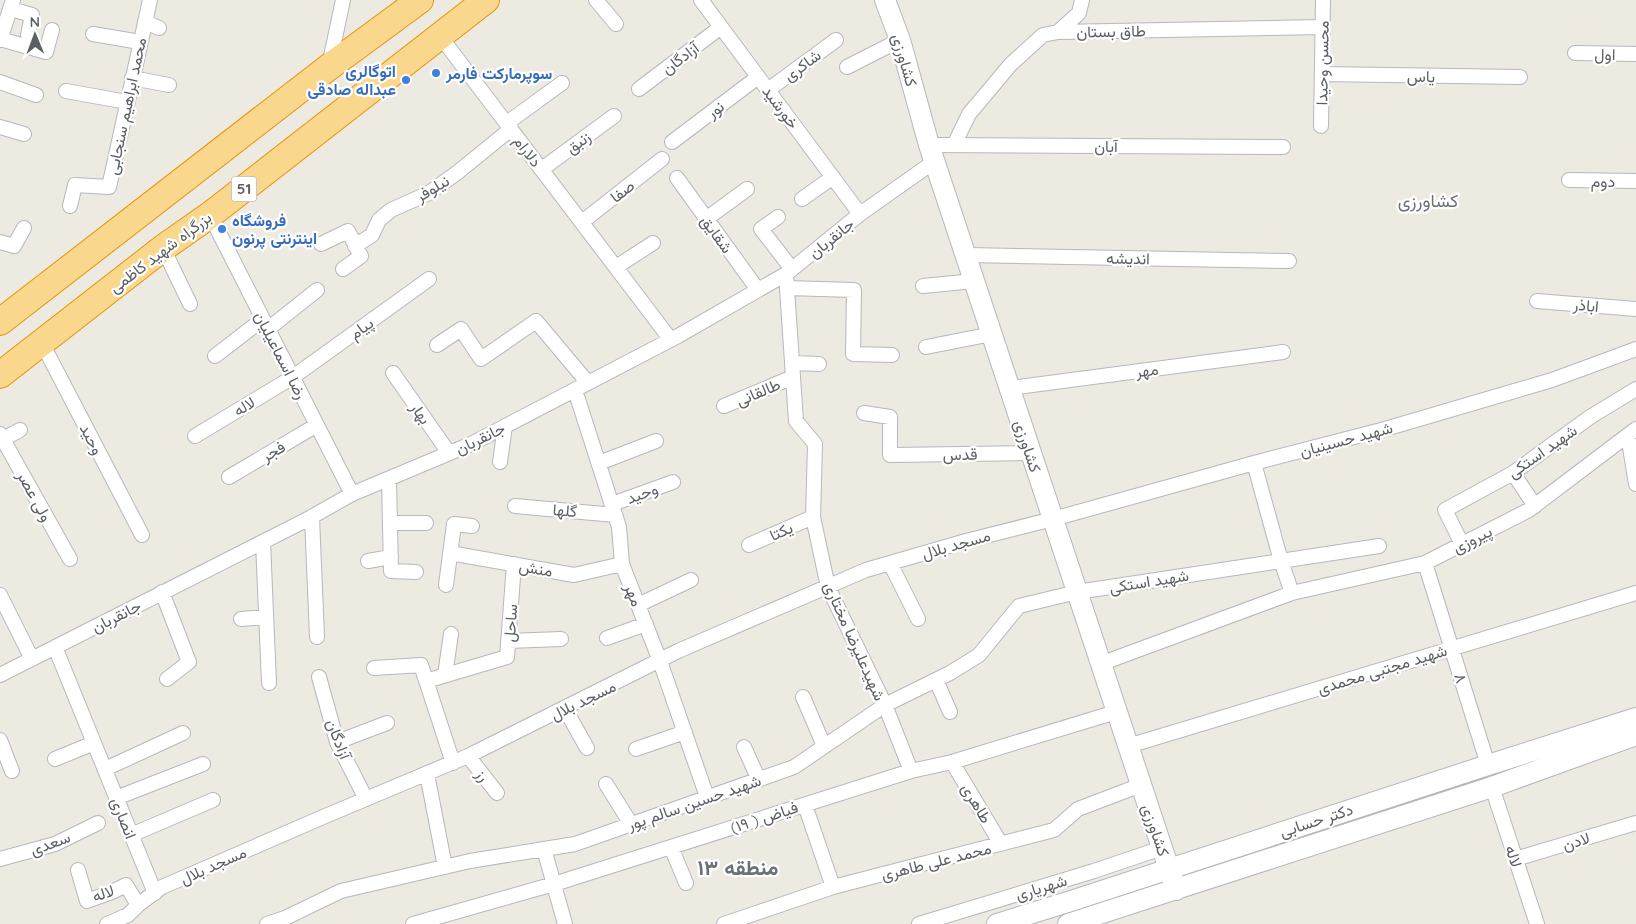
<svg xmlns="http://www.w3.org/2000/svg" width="1636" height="924" font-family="Quicksand,Vazirmatn,sans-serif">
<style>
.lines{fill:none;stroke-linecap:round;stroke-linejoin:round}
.street-casing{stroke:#b5b8bc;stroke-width:16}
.secondary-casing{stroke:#b4b7bc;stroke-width:22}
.highway-casing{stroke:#e79408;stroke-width:28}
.street{stroke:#fff;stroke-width:14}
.secondary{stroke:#fff;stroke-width:20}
.highway{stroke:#f9d78d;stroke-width:26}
.shop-dot{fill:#3f7fe0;stroke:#fff;stroke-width:2}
.labels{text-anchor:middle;stroke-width:4.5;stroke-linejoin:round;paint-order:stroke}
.shield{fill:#fff;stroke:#8c8f91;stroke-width:1}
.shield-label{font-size:15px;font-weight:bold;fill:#5b5f62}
.street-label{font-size:16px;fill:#5b5f62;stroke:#fff}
.shop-label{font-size:16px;font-weight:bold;fill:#366cbe;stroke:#fff;text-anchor:start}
.neighbourhood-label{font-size:18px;fill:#6c7174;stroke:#fff}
.district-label{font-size:21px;font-weight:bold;fill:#6c7174;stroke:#fff}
</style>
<rect width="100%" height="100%" fill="#edeae2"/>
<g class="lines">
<g class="street-casing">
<path id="street" d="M596 0 616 24
M701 0 860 214
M11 9 32 15 28 35
M145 22 159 28
M1058 32 1079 13 1082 0
M93 34 140 42
M440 36 671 340
M0 39 46 52 52 30
M0 40 13 0
M1575 53 1636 54
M329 66 343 0
M847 67 900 40
M1322 74 1520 77
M132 78 169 85
M0 82 36 95
M639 89 721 27
M768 90 836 40
M66 91 127 102
M507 123 562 83
M1321 126 1323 0
M0 127 24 134
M672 142 758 77
M929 145 1283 147
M954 145 969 114 1011 64 1043 35 1058 32 1322 27
M542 169 614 116
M677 178 758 290
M1569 180 1636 181
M802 199 833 177
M70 206 75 185 109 187 150 0
M210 215 352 494
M778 217 761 229 792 269
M706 219 747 189
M582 222 662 159
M0 242 14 246 24 228
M321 244 348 231 361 256 343 269
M355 246 372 235 379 220 391 210 429 193 458 172 511 129
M163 248 190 304
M966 255 1289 261
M616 267 653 243
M786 274 796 421 815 444 813 517 828 587 885 705 911 771
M923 286 974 281
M787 288 854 290 853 354 892 355
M1537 301 1636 309
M268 329 317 290
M42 343 142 535
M437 345 461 329 481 359 536 321 588 383
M926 347 992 334
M215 356 263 319
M792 363 819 364
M393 373 449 453
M1010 388 1283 352
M575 390 619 527 622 564 660 661 707 797
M724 406 793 377
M864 413 890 417V455L1030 453
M1636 429 1628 435 1636 484
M0 434 70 559
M195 436 293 377 429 279
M3 439 20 430
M500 462 505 426
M599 463 656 441
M1254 463 1281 561 1292 593 1425 563 1529 510 1628 435
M1513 473 1535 506
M229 477 317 425
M389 479 391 571 416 572
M612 504 673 482
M515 506 615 515
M312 517 317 637
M391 523H426
M263 542 269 683
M1462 544 1445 510 1513 473 1590 417 1636 389
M749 545 813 517
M450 553 574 575 622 564
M368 561 391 557
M890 563 918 619
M1425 563 1488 765
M446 585 454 524 472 526
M162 592 189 662 167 679
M0 595 32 659
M638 605 691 580
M241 619 266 617
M607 638 646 624
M508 641 561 639
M55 647 155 893
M1100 664 1292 593
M374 668 421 665 453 763
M0 675 306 520 352 494 471 444 678 336 786 274 860 214 935 161
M445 675 451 634
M319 677 337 742 366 799
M936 680 950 712
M426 681 507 657 514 564
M803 697 824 746
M565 709 587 748
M0 740 12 771
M337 742 387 723
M1128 746 1636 593
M744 747 759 780
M636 749 685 732
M468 756 497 793
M55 759 94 743
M952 762 1001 844
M105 769 183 733
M427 774 445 867
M606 784 631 824
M1492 787 1537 924
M116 798 203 764
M805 805 833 887
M131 835 213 800
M671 847 686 883
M544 849 565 924
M0 859 55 844 98 823
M1515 859 1636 823
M78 870 87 901 112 892 126 885 138 905
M107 924 128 915 138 905 162 887 323 817 468 756 678 651 866 570 966 541 1053 519 1254 463 1385 429 1552 380 1636 349
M267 924 285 918 341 891 470 861 575 844 794 767 885 705 950 673 979 655 1019 606 1077 592 1379 546
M413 924 554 884 911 771 952 762 1116 712
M724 924 833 887 1054 830 1078 809 1141 785
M919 924 1094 871 1162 848"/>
</g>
<g class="secondary-casing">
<path id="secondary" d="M885 0 900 40 929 145 1176 890
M997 924 1071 901 1488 765 1636 718
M1068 924 1492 787 1636 735"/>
</g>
<g class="highway-casing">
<path id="highway" d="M0 322 329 67 420 0
M0 375 163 248 210 215 486 0"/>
</g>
<use href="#street" class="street"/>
<use href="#secondary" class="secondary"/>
<use href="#highway" class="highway"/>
</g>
<g class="shop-dot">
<circle cx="436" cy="73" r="5"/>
<circle cx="406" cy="80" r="5"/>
<circle cx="222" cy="229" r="5"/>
</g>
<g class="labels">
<rect class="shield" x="231.5" y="176.5" width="25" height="25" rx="4"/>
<g class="shield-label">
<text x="244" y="194">51</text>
</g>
<g class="street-label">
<text transform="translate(1111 31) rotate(-1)" y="6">طاق بستان</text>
<text transform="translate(1605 54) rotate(1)" y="6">اول</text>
<text transform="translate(680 58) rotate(-37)" y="6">آزادگان</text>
<text transform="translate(905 60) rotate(74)" y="6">کشاورزی</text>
<text transform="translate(1322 63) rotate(-89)" y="6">محسن وحیدا</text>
<text transform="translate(802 65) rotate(-36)" y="6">شاکری</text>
<text transform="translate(1421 76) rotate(1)" y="6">یاس</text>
<text transform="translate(126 106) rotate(-78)" y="6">محمد ابراهیم سنجابی</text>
<text transform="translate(781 107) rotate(53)" y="6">خورشید</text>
<text transform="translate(715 109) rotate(-37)" y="6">نور</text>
<text transform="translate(578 142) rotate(-36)" y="6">زنبق</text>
<text x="1106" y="152">آبان</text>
<text transform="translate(528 151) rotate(53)" y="6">دلارام</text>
<text transform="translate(1603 181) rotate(1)" y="6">دوم</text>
<text transform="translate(432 188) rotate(-31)" y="6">نیلوفر</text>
<text transform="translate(622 191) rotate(-38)" y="6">صفا</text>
<text transform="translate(717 234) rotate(54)" y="6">شقایق</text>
<text transform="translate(831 238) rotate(-39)" y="6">جانقربان</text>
<text transform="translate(160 252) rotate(-37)" y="6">بزرگراه شهید کاظمی</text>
<text transform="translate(1128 258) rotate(1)" y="6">اندیشه</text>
<text transform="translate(1586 305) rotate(5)" y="6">اباذر</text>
<text transform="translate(361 328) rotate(-36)" y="6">پیام</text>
<text transform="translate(281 355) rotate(63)" y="6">رضا اسماعیلیان</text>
<text transform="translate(1147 370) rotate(-7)" y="6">مهر</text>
<text transform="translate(758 392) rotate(-23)" y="6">طالقانی</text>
<text transform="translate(244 406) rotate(-31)" y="6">لاله</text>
<text transform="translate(421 413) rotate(55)" y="6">بهار</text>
<text transform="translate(480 438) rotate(-26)" y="6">جانقربان</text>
<text transform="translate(92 439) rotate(63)" y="6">وحید</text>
<text transform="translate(1346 439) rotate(-15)" y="6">شهید حسینیان</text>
<text transform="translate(1028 446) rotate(72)" y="6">کشاورزی</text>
<text transform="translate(273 451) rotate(-30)" y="6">فجر</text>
<text transform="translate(1542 451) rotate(-35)" y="6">شهید استکی</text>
<text transform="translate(960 454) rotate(-1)" y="6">قدس</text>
<text transform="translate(642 493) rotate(-20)" y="6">وحید</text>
<text transform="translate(35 496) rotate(61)" y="6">ولی عصر</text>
<text transform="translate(565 510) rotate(5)" y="6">گلها</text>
<text transform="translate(781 531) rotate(-24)" y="6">یکتا</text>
<text transform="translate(1472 539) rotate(-27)" y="6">پیروزی</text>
<text transform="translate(956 544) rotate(-16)" y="6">مسجد بلال</text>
<text transform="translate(536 568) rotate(10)" y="6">منش</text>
<text transform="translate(1149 581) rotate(-9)" y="6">شهید استکی</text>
<text transform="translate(634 595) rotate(69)" y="6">مهر</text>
<text transform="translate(116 616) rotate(-27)" y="6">جانقربان</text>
<text transform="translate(510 623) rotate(-86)" y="6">ساحل</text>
<text transform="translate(855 641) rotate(66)" y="6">شهیدعلیرضا مختاری</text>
<text transform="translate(1382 669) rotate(-17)" y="6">شهید مجتبی محمدی</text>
<text transform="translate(1461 678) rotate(73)" y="6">۸</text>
<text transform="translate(583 700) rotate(-26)" y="6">مسجد بلال</text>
<text transform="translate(339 739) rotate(69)" y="6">آزادگان</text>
<text transform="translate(483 775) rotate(52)" y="6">رز</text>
<text transform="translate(694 802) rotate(-19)" y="6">شهید حسین سالم پور</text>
<text transform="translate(977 803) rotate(59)" y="6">طاهری</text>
<text transform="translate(764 817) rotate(-18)" y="6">فیاض ( ۱۹)</text>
<text transform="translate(124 818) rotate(68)" y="6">انصاری</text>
<text transform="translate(1316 820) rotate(-18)" y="6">دکتر حسابی</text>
<text transform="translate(1156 830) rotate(71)" y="6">کشاورزی</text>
<text transform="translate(1576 841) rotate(-17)" y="6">لادن</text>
<text transform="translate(50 843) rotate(-21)" y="6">سعدی</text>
<text transform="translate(1514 856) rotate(72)" y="6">لاله</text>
<text transform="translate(936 861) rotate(-14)" y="6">محمد علی طاهری</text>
<text transform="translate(213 865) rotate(-24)" y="6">مسجد بلال</text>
<text transform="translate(1041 887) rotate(-17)" y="6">شهریاری</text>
<text transform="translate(103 893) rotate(-18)" y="6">لاله</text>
</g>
<g class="shop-label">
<text x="396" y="77" text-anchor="end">اتوگالری<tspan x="396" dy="18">عبداله صادقی</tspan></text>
<text x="446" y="79">سوپرمارکت فارمر</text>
<text x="232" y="226">فروشگاه<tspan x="232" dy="18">اینترنتی پرنون</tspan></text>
</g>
<g class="neighbourhood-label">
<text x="1428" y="207">کشاورزی</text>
</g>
<g class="district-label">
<text x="738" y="875">منطقه ۱۳</text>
</g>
</g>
<g transform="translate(35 35) rotate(359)" stroke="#ffffff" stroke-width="4" paint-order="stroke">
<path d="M0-4L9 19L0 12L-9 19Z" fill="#5b5f62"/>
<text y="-8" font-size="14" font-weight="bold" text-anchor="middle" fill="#5b5f62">N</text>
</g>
</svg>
